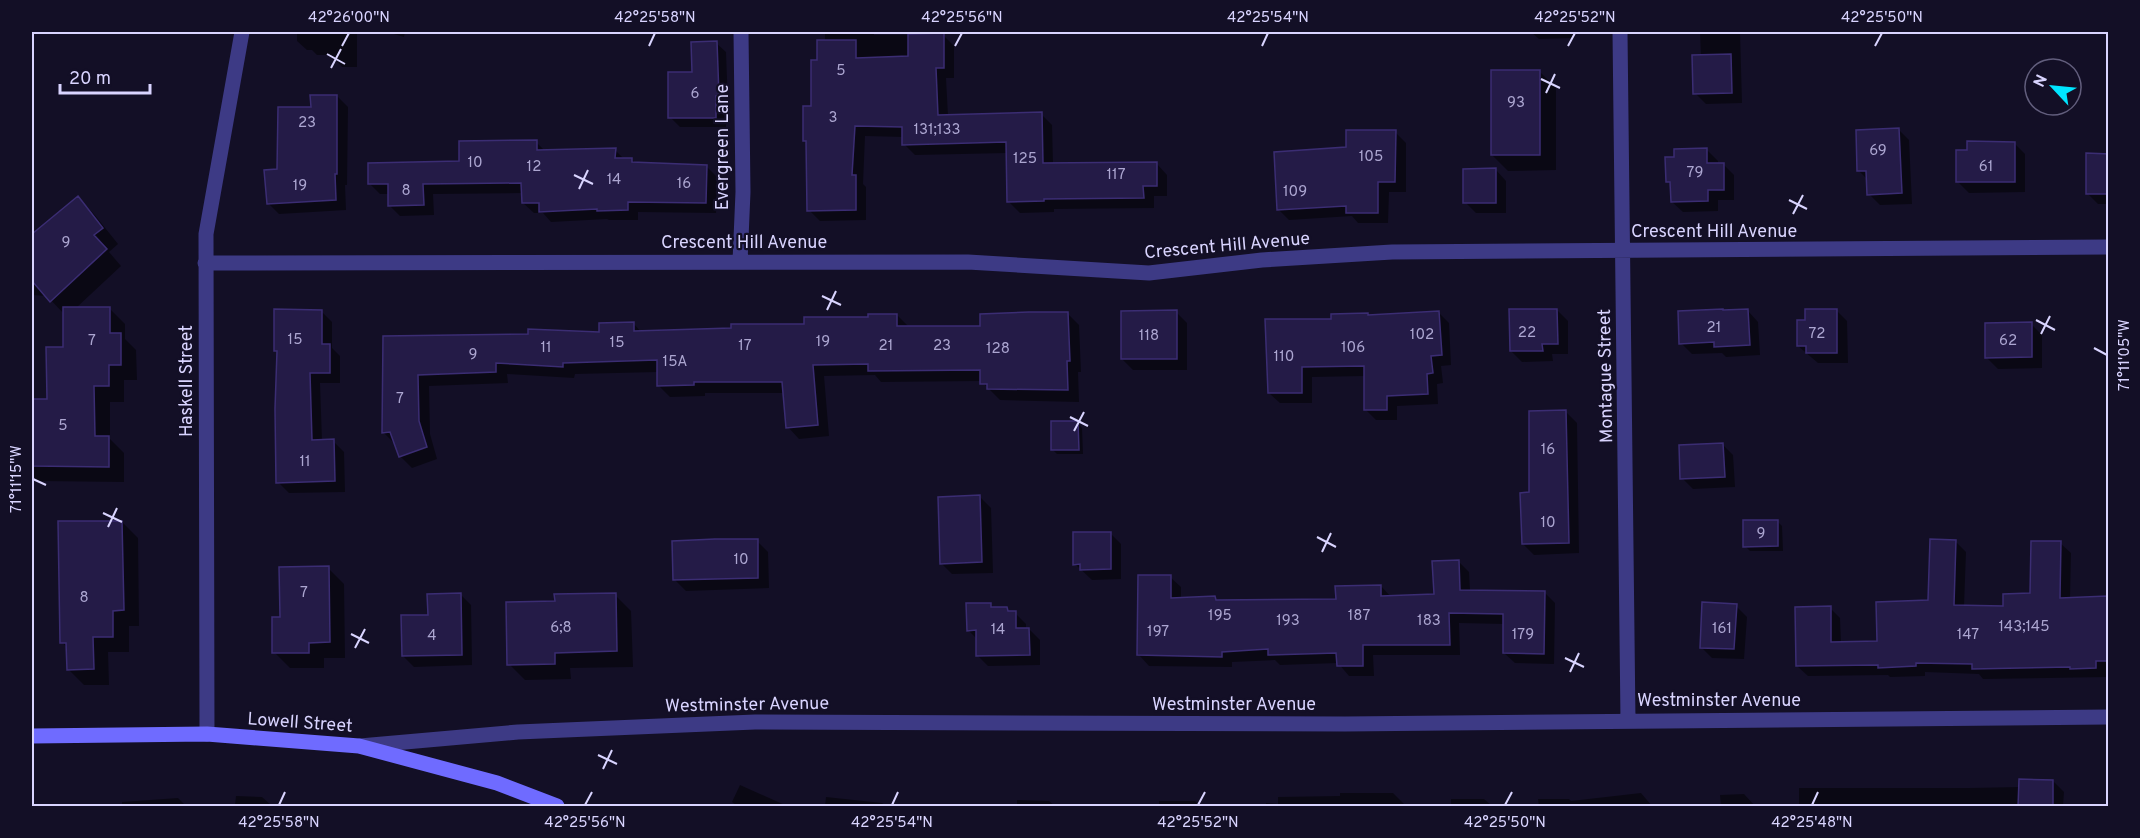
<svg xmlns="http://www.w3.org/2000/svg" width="2140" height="838" font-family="Overpass,sans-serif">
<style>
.shadow{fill:#0007}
.building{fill:#241b47;stroke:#3b2d73;stroke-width:1.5}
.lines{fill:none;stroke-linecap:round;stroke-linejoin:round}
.street{stroke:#3d3a85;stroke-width:15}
.secondary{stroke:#6f6bff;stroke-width:15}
.ticks{fill:none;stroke:#d9d4ff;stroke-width:2}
.labels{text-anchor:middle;stroke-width:4.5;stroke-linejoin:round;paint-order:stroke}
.number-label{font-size:15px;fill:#aca6d1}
.street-label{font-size:18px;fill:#d9d4ff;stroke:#130f26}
.neatline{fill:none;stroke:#d9d4ff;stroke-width:2}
.ticks-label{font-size:15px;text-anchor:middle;fill:#d9d4ff}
</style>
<rect width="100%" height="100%" fill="#130f26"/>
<path class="shadow" d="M297 32H357V67H342L332 55H317L312 50H307L297 41Z
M387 32H405L404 37Z
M825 32H874V35H943L954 46V78H946L948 116 1041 114 1052 125 1053 164H1157L1167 175V196H1154V208L1054 209V212L1020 213 1009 202 1008 153 915 155 904 144V137L865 136 863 184 866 187V220L820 221 809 210 807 144 804 141 813 108 819 62 825 42Z
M1531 32H1574V38L1539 39Z
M1700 32H1740L1742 103 1706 104 1695 93 1701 57Z
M716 43 726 52 728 106H726V127H680L670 117 694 74Z
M1540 72 1556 88V170L1508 171 1492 155Z
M337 96 348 107 347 185H345L346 210 279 214 268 203 279 171 312 108Z
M1898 129 1909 140 1912 204 1880 205 1869 194 1868 180 1859 171Z
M1395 132 1406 143V192H1389L1388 223H1358L1352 216 1289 220 1278 209 1348 149Z
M536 142 545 151 615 150 625 160 632 159 636 164 706 166 717 177 716 213 638 212V220H609L607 219 551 222 543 213H534L523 203V193L433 194 434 215 400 216 390 206 389 194H380L370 184Z
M2014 143 2025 154V192L1969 193 1958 182Z
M1707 150 1718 161V164H1723L1734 175V200H1718V211L1683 212 1672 202V186L1667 181Z
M2108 155V204H2098L2087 193Z
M1496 170 1506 181V213H1476L1465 202Z
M78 198 94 214 118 244 109 252 121 266 76 308H109L125 324V339L136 350 137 380H124V402H110V439L124 453V482L38 481 32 475V401L48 400 65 348 64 314 47 296 32 295V235Z
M1557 310 1568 321V354H1552L1553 361 1522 362 1511 351Z
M321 311 332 322V348L340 356V383H320L322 441H333L344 452 345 492 289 493 278 482V353L275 350Z
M1748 311 1758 322 1760 355 1726 357 1722 353 1692 354 1681 343Z
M1837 311 1847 321 1848 363H1818L1798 346 1807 322Z
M1176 312 1187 323V370H1133L1122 359Z
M1067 313 1079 325 1081 372H1078L1079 402 1000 400 981 381 881 382 875 375 824 376 829 436 799 439 788 427 785 393H705V396L670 397 659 386 658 372 575 374 574 378 507 374 508 383 429 386 430 434 437 459 412 468 400 456 395 444 384 433V338L601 333 634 324 642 333 806 326 897 315 909 327 981 328Z
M1439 313 1449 323 1451 365 1441 366 1443 383 1437 384 1438 404 1397 406V420H1376L1366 410 1365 376 1312 377V403H1280L1269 393 1333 321Z
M2031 324 2042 335V368L1998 369 1987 358Z
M1566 412 1577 423 1579 553 1534 555 1523 544Z
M1077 422 1082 428 1083 454H1057L1052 449Z
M1723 445 1733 455 1735 487 1693 489 1682 478Z
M980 497 991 508 993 573 952 574 941 563Z
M1777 521 1782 526 1783 551H1750L1745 546Z
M122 522 138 538 139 626H129V652H108L109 685H84L68 669V649L62 642Z
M1110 533 1121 544V579L1092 580 1075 564Z
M757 541 768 552 769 588 686 591 675 580Z
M1956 542 1966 552 1964 606 2005 607 2031 594 2060 543 2071 553 2070 599 2108 598V677L1983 679 1979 674 1925 672V676L1890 677 1888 675 1808 676 1797 666 1830 608 1840 618 1841 643 1879 642 1930 601Z
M1458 561 1469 572 1470 591 1544 592 1555 603 1554 664 1515 663 1504 653 1505 624 1459 623 1460 655H1373L1374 676H1349L1338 663 1280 665 1275 660 1232 662V667L1149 666 1139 655 1170 577 1181 587V599L1214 597 1219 602 1337 600 1381 586 1391 597 1435 596Z
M328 568 344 584 345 658H324V668H290L274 652 281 618Z
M460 594 471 605 472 665 414 667 403 656 429 616Z
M615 595 631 611 633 667 570 668 571 679 525 680 509 664 556 603Z
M991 604 995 609H1007L1011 613H1015L1026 624V629H1029L1040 640V665L988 666 977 655V639L968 630Z
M1736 606 1747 617 1744 659 1712 658 1701 647Z
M2053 781 2064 792 2063 806H1799V788H1969L2020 787Z
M740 785 787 806H737L732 802Z
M1340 793H1393L1404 804V806H1266V803L1278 804V797L1340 796Z
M1641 793 1652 806H1539L1538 799H1569L1571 801Z
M1744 794 1755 806H1702H1721L1720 795Z
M236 796 262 797 272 806H223L224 805H235Z
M826 797 882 803 886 806H825Z
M178 798 186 806H122V802Z
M1451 799H1484L1492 806H1451Z
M1017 800 1049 801 1055 806H1017Z
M1159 801H1195L1200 806H1159Z"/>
<path class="building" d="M944 33V68H936L938 115 1042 112 1043 163 1157 162V186H1143L1144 198 1044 199V201L1007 202 1006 142 902 145V127L855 126 852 175H856V210L807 211 806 141H803V106H811V60H817V40H856V58L908 56V34Z
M717 41 719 96H716V118H668V72H692L691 42Z
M1731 54 1732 93 1693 94 1692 55Z
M1491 70H1540V155H1491Z
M310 95H337V174H335L336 200 267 204 264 170 277 169 278 107H311Z
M1899 128 1902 193 1867 195 1866 171H1857L1856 130Z
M1346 130H1396L1395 182H1378V213H1346V206L1277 210 1274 152 1346 147Z
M537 140V150L616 148 615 158H632V162L707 165 706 203 628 202V210L597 211V209L539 212V203H522L521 183 423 184 424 205 388 206V184H368V163L459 161V141Z
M1967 141 2015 142V182H1956V150H1967Z
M1707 148V163H1724V190H1708V201L1671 202 1670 182H1666L1665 157H1674V149Z
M2086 153 2109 154V194H2086Z
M1496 168V203H1463V169Z
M78 196 103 228 94 235 107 249 50 302 32 281V234Z
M63 307H110V333H121V365H109V386H94L95 436H109V467L32 466V399H47L46 347H63Z
M274 309 322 310V344H330V373H310L312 440 334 439 335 481 276 483 275 409 277 351H274Z
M1509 309H1557L1558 344H1542L1543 351H1510Z
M1723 309V310L1748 309 1750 345 1714 347V342L1679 344 1678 311Z
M1805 309H1837V353H1806V346H1797V320H1805Z
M1177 310V359H1121V311Z
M1439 311 1442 355 1431 356 1433 373 1427 374 1428 394 1387 396V410H1364V366L1302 367V393H1268L1265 319H1331V314L1368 313V315Z
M1029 312H1068L1070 361H1067L1068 390 987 389V384H980V370L868 371V364L813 365 818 425 786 428 782 382H694V385L657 386V360L563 363V367L496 363V372L418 375 419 421 427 447 399 457 390 432 382 433 383 336 528 334V329L599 332V323L634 322V331L731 328V324H804V317H868V314H897V326H980V314Z
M2032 322V357L1985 358V323Z
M1566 410 1569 543 1522 544 1520 493 1529 492V411Z
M1051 421H1078L1079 450H1051Z
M1723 443 1725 477 1680 479 1679 445Z
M980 495 982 562 940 564 938 497Z
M1743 520H1778V546L1743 547Z
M58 521H122L124 610 113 611V637H93L94 669 67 670 66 643H60Z
M1073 532H1111V569L1080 570V564L1073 565Z
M715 539H758V578L673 580 672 541Z
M1930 539 1956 540 1954 605 2003 606V594L2030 593 2031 541H2061L2060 598 2107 596 2109 661H2096V668L2070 669V667L1972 669V664L1916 663V666L1878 668V665L1796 666 1795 607 1831 606V642L1877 641 1876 602 1928 600Z
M1459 560 1460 590 1545 591 1544 654 1503 653V614L1449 613 1450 645H1363V666H1337L1336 653 1268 655V649L1222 652V657L1137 655 1138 575H1171V598L1215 596 1216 600 1336 599 1335 586 1381 585V596L1434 594 1432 561Z
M329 566 330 642 309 643V653H272V617H280L279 567Z
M461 593 462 655 402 656 401 615H428L427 594Z
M616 593 617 651 555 653V664L507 665 506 602 555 601 554 594Z
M1702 602 1737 604 1734 649 1700 648Z
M966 603H991V607H1007L1008 611H1016V628H1029L1030 655 976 656V630L967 631Z
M2019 779 2053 780V807H2018Z"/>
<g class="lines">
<path class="street" d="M1620 32 1628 721
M740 262 743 192 741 32
M205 263 968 262 1149 273 1262 260 1392 252 2108 247
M207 734 206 234 242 32
M360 746 518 732 755 722 1345 724 2108 717"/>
<path class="secondary" d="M32 736 207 734 359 746 497 783 557 806"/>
</g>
<path class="ticks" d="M342 46 349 33M649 46 655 33M955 46 962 33M1262 46 1268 33M1568 46 1575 33M1875 46 1882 33M327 54 345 64M331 68 341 49M1541 79 1560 88M1546 93 1555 74M574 175 593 184M579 189 588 170M1789 200 1807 209M1793 214 1803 195M822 296 841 305M827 310 836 291M2036 320 2055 330M2041 334 2050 316M2094 348 2107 355M1070 417 1088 426M1074 431 1084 412M33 479 46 485M103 513 122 522M108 527 117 508M1317 537 1336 547M1322 552 1331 533M351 634 369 643M355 648 365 629M1565 658 1584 667M1570 672 1579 653M598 755 617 764M603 769 612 750M279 805 285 792M585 805 592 792M892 805 898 792M1198 805 1205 792M1505 805 1512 792M1812 805 1818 792"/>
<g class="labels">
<g class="number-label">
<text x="841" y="75">5</text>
<text x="695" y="98">6</text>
<text x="1516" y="107">93</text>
<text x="833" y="122">3</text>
<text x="307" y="127">23</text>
<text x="937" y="134">131;133</text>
<text x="1878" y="155">69</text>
<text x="1371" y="161">105</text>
<text x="1025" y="163">125</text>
<text x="475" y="167">10</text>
<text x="534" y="171">12</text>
<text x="1986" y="171">61</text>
<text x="1695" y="177">79</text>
<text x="1116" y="179">117</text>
<text x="614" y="184">14</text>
<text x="684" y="188">16</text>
<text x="300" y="190">19</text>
<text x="406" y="195">8</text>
<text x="1295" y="196">109</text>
<text x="66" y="247">9</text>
<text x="1714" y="332">21</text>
<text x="1527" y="337">22</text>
<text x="1817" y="338">72</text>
<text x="1422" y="339">102</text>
<text x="1149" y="340">118</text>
<text x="295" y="344">15</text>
<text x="92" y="345">7</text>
<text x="2008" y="345">62</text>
<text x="823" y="346">19</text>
<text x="617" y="347">15</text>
<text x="745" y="350">17</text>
<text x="886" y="350">21</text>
<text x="942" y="350">23</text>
<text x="546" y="352">11</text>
<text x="1353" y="352">106</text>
<text x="998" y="353">128</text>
<text x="473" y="359">9</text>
<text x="1284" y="361">110</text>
<text x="675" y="366">15A</text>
<text x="400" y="403">7</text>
<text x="63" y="430">5</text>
<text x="1548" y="454">16</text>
<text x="305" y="466">11</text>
<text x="1548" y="527">10</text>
<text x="1761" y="538">9</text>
<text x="741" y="564">10</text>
<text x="304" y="597">7</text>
<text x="84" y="602">8</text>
<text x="1220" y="620">195</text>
<text x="1359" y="620">187</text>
<text x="1288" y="625">193</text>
<text x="1429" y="625">183</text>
<text x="2024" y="631">143;145</text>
<text x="561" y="632">6;8</text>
<text x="1722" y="633">161</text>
<text x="998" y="634">14</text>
<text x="1158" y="636">197</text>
<text x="1523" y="639">179</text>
<text x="1968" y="639">147</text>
<text x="432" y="640">4</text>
</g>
<g class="street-label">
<text transform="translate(722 147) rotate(-90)" y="6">Evergreen Lane</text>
<text x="1714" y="237">Crescent Hill Avenue</text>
<text x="744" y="248">Crescent Hill Avenue</text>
<text transform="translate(1227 245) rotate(-5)" y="6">Crescent Hill Avenue</text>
<text transform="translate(1605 376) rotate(-91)" y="6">Montague Street</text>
<text transform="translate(186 381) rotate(-90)" y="6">Haskell Street</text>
<text x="1719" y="706">Westminster Avenue</text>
<text transform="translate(747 704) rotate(-1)" y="6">Westminster Avenue</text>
<text x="1234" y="710">Westminster Avenue</text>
<text transform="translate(300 722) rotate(4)" y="6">Lowell Street</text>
</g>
</g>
<rect width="2140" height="838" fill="none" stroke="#130f26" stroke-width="66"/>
<g transform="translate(2053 87) rotate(296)"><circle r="28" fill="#130f26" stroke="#625e7d" stroke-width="1.5"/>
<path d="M0-4.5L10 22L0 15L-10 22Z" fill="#00e5ff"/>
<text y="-9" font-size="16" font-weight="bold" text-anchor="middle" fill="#d9d4ff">N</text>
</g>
<path d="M60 84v9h90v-9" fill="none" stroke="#d9d4ff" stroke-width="3"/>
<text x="69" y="84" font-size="18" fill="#d9d4ff" stroke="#130f26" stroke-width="4.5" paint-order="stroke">20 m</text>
<rect x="33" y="33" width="2074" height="772" class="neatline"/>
<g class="ticks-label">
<text x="349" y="22">42°26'00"N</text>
<text x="655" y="22">42°25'58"N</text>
<text x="962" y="22">42°25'56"N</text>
<text x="1268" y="22">42°25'54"N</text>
<text x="1575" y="22">42°25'52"N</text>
<text x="1882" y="22">42°25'50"N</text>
<text transform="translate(2124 355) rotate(-90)" y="5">71°11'05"W</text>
<text transform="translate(16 479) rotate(-90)" y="5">71°11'15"W</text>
<text x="279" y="827">42°25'58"N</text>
<text x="585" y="827">42°25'56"N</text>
<text x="892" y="827">42°25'54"N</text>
<text x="1198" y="827">42°25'52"N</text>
<text x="1505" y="827">42°25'50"N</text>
<text x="1812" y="827">42°25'48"N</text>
</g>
</svg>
